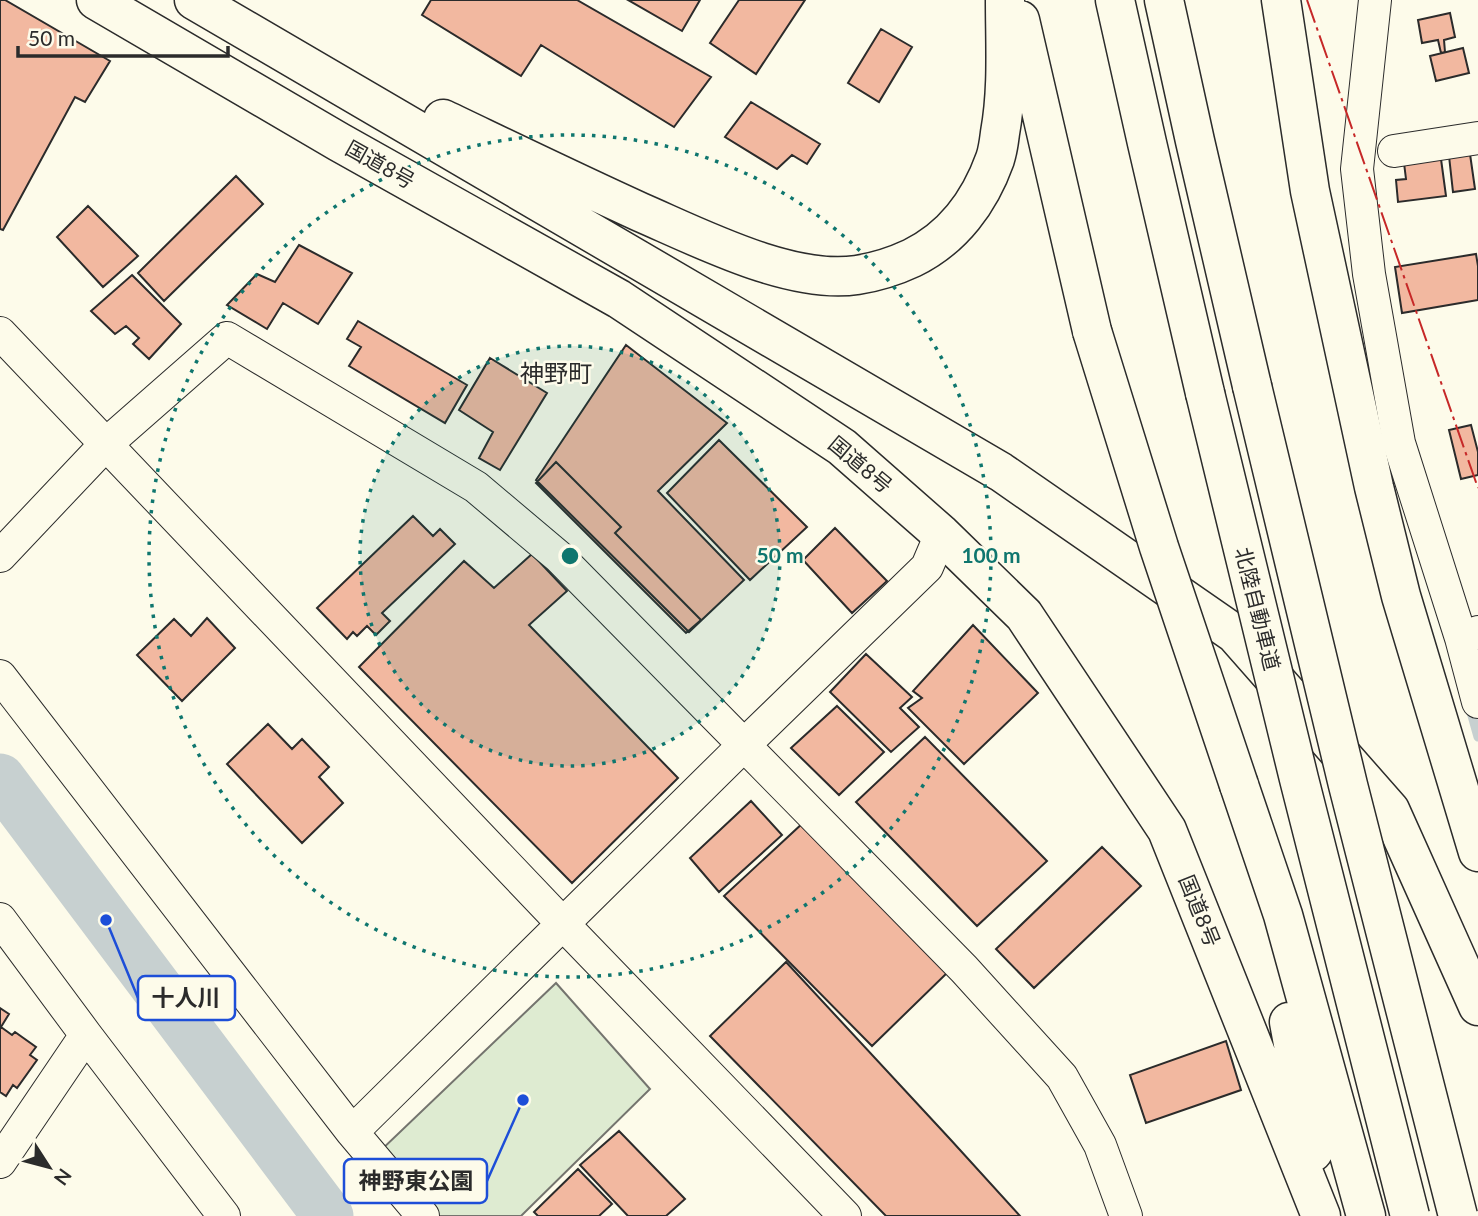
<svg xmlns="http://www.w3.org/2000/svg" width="1478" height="1216" font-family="Lato,'Noto Sans JP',sans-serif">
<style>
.green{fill:#deebd1;stroke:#74746e;stroke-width:2}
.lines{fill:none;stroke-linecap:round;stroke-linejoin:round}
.stream{stroke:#c7d0d0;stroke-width:9}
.river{stroke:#c7d0d0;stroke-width:51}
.building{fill:#f2b8a0;stroke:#2b2b2b;stroke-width:2}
.minor-casing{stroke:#2b2b2b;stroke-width:34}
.highway-casing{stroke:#2b2b2b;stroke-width:41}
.minor{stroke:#fdfbea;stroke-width:32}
.highway{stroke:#fdfbea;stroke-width:38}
.highway-bridge-casing{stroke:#2b2b2b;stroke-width:41;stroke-linecap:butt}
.highway-bridge{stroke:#fdfbea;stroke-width:38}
.power{stroke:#c62828;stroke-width:2;stroke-dasharray:24 5 3.5 5;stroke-linecap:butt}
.ring{fill:none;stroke:#0f766e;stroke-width:3.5;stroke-dasharray:3.5 7}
.labels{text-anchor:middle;stroke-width:5;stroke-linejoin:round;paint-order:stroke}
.street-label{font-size:21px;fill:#2b2b2b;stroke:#fdfbea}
.quarter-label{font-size:24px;fill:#2b2b2b;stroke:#fdfbea}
.centre{fill:#0f766e;stroke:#fdfbea;stroke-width:3.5}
.ring-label{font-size:21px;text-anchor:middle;font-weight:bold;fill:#0f766e;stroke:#fdfbea;stroke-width:5;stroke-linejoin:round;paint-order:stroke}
.leader{fill:none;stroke:#1d4ed8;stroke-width:2.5}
.callout-dot{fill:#1d4ed8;stroke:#fdfbea;stroke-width:2.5}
.callout{fill:#fdfbea;stroke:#1d4ed8;stroke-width:2.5}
.callout-label{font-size:23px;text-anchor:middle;font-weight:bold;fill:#2b2b2b}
</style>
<rect width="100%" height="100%" fill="#fdfbea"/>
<path class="green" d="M556 983 650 1089 521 1216H435L378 1153Z"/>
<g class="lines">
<path class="stream" d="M1469 705 1478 737"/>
<path class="river" d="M0 779 328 1216"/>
</g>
<path class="building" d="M0 0H5L110 61 85 102 75 97 3 230 0 229Z
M431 0H577L711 77 674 127 541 45 521 76 422 15Z
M628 0H700L682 31Z
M739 0H805L756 74 710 43Z
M1450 13 1455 37 1444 40 1445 52 1441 53 1438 40 1422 43 1418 20Z
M881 29 912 47 879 102 848 83Z
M1463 48 1469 73 1436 81 1430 56Z
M751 102 820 144 807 164 792 155 777 169 725 137Z
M1470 154 1475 189 1453 192 1449 156Z
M1441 159 1446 196 1398 202 1396 180 1406 179 1404 163Z
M236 176 263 204 164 301 138 273Z
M88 206 138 256 103 287 57 237Z
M299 245 352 273 318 324 283 303 267 329 227 305 257 274 275 282Z
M1476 254 1478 266V300L1402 313 1395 267Z
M132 275 181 324 149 359 133 344 139 338 126 326 115 334 91 311Z
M358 321 467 385 445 423 349 366 361 347 347 339Z
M626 345 727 423 658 491 744 580 689 632 536 480Z
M490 358 547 393 500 470 479 458 493 432 459 410Z
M1471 425 1478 452V475L1461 479 1449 430Z
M719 440 807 527 750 580 667 493Z
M556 462 621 527 615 533 701 620 686 633 536 483Z
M413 516 433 536 440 529 455 544 382 613 390 621 376 635 367 626 357 636 353 632 347 639 317 608Z
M835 528 887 581 852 613 803 560Z
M532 554 567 591 529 625 678 778 572 883 359 667 464 561 494 588Z
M207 618 235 648 182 701 137 655 174 619 191 636Z
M973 625 1038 693 964 764 908 708 922 698 913 691Z
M866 654 912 697 900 708 919 727 891 752 830 692Z
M837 706 884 752 839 795 791 748Z
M268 724 292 749 302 739 329 767 319 777 343 803 302 843 227 764Z
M925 737 1047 861 977 926 856 802Z
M751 801 782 835 719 892 690 858Z
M804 822 948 972 872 1046 724 896Z
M1102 847 1141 886 1034 988 996 949Z
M786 962 950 1139 1020 1216H886L710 1036Z
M0 1008 9 1014 1 1027 12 1035 15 1032 36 1047 30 1055 37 1060 17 1088 13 1085 6 1096 0 1092Z
M1226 1041 1241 1090 1146 1123 1130 1075Z
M619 1131 685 1199 666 1216H628L580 1165Z
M578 1169 612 1204 599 1216H538L534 1212Z"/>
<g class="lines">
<g class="minor-casing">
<path id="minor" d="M1375 0 1357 169 1369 274 1399 443 1461 638
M1394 151 1478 138
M0 333 562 923 845 1216
M941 534 927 567 744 745 964 969 1062 1077 1100 1145 1126 1216
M0 556 105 445 227 338 476 487 559 557 744 745 352 1132
M1478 632 1461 638 1478 702
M0 676 352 1132 423 1216
M0 919 86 1035 224 1216
M0 1162 86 1035"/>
</g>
<g class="highway-casing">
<path id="highway" d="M96 0 339 142 619 299 842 447 941 534 1024 615 1167 830 1321 1216
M194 0 1001 472 1235 634 1390 810 1478 1006
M1115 0 1147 143 1205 393
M1164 0 1195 141 1252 386
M1281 0 1310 191 1374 487 1401 596 1478 852
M1020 20 1092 331
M443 119C508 150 574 182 640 212 700 238 791 285 857 275 876 272 895 266 912 258 953 238 980 201 995 159 998 150 999 141 1000 133 1008 89 1005 44 1005 0
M1239 785 1283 915 1366 1216
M1289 1022 1313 1152"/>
</g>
<use href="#minor" class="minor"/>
<use href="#highway" class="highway"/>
<g class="highway-bridge-casing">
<path id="highway-bridge" d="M1092 331 1159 547 1239 785
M1252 386 1348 785 1458 1216
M1205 393 1299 779 1410 1216"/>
</g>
<use href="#highway-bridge" class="highway-bridge"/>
<path class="power" d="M1307 0 1478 488"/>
</g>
<circle cx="570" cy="556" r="210" fill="#0f766e" fill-opacity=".12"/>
<g class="ring">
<circle cx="570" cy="556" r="210"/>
<circle cx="570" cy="556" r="421"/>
</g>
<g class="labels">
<g class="street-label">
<text transform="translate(380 165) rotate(29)" y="7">国道8号</text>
<text transform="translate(860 465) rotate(40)" y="7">国道8号</text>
<text transform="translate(1257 609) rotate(76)" y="7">北陸自動車道</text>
<text transform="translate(1199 911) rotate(68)" y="7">国道8号</text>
</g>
<g class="quarter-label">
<text x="556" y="382">神野町</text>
</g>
</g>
<circle cx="570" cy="556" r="10" class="centre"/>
<g class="ring-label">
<text x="780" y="563">50 m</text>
<text x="991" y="563">100 m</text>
</g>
<path class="leader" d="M106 920L138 998M523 1100L487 1181"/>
<g class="callout-dot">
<circle cx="106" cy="920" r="7"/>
<circle cx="523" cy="1100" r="7"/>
</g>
<g class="callout">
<rect x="138" y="976" width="97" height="44" rx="7"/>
<rect x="344" y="1159" width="143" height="44" rx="7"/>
</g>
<g class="callout-label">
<text x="186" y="1006">十人川</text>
<text x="416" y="1189">神野東公園</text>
</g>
<g transform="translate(49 1167) rotate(126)" stroke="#fdfbea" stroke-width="5" paint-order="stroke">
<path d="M0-5L12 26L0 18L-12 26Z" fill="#2b2b2b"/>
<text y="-10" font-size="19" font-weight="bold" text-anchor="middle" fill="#2b2b2b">N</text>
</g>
<path d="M18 46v10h210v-10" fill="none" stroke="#2b2b2b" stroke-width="3.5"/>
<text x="28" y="46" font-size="21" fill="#2b2b2b" stroke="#fdfbea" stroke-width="5" paint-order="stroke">50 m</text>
</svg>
